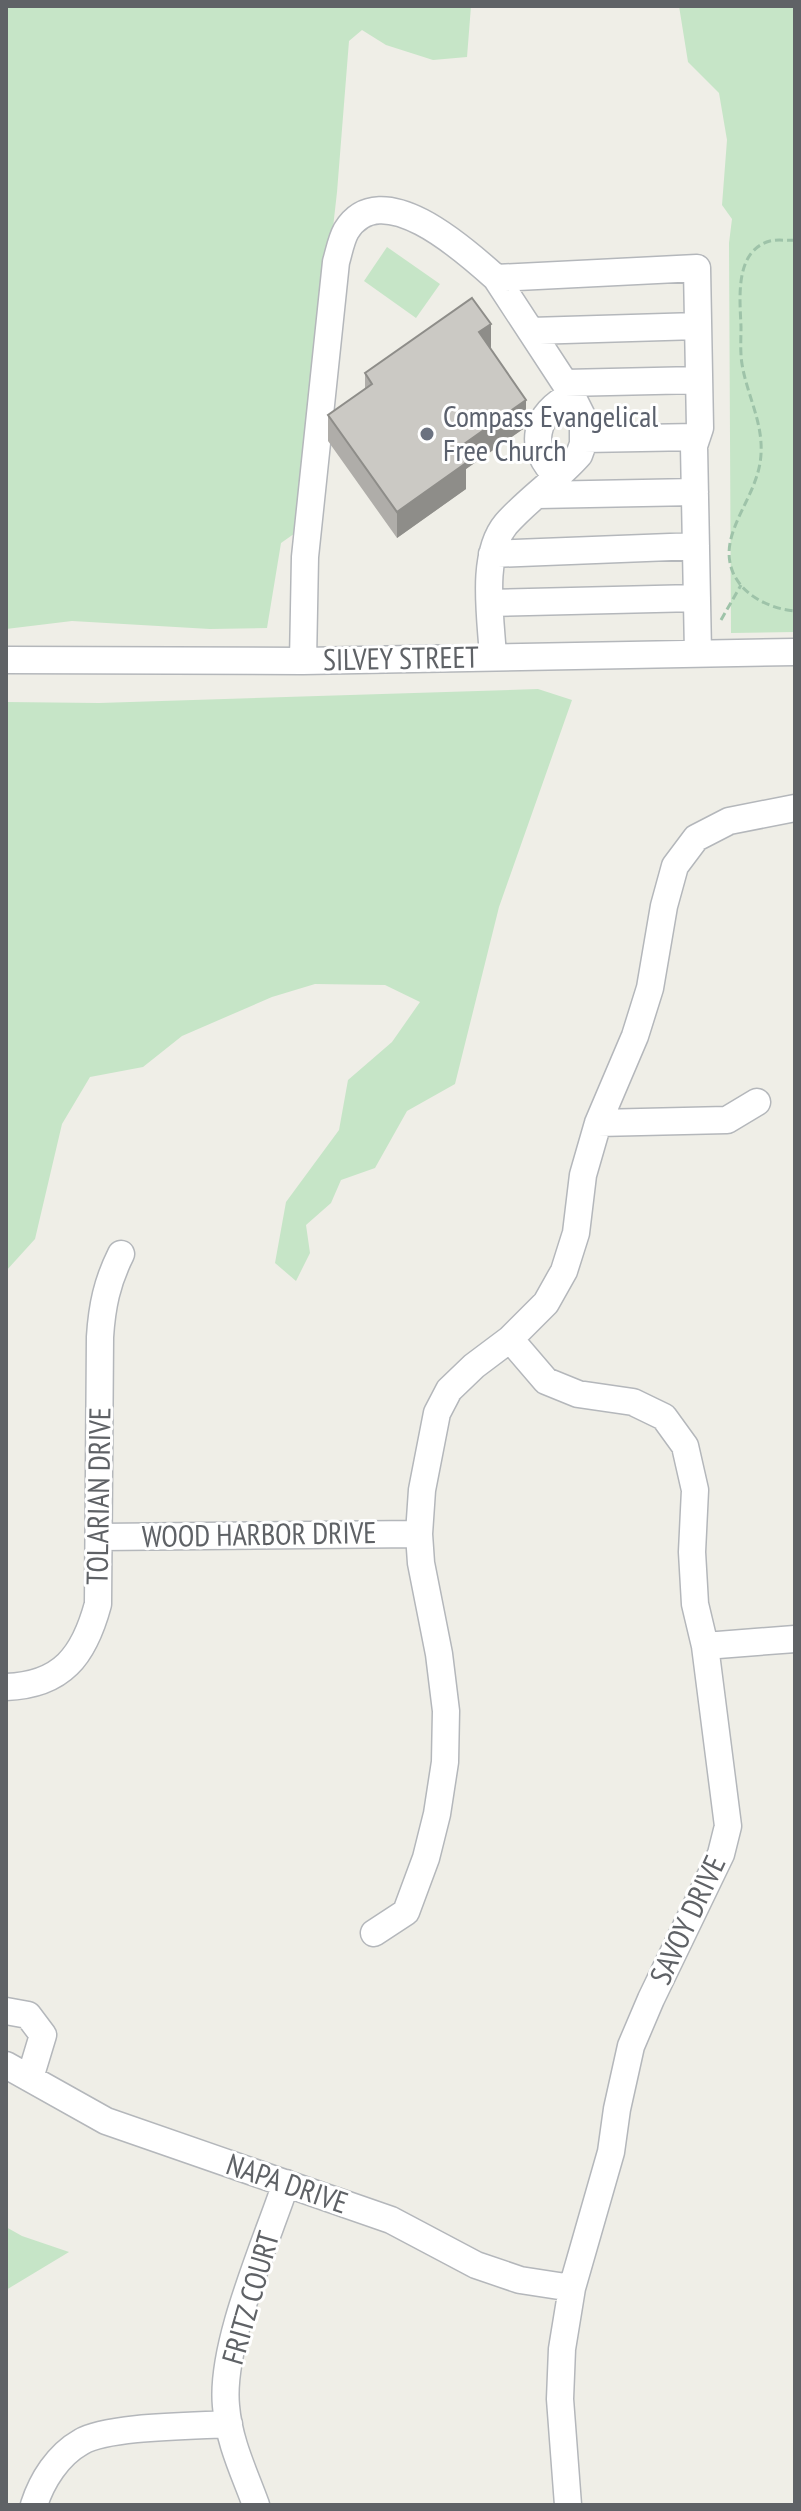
<svg xmlns="http://www.w3.org/2000/svg" width="801" height="2511" font-family="'PT Sans Narrow',sans-serif">
<style>
.green{fill:#c6e5c7}
.lines{fill:none;stroke-linecap:round;stroke-linejoin:round}
.minor-casing{stroke:#b4b7bb;stroke-width:29}
.path{stroke:#9ec3a9;stroke-width:3;stroke-dasharray:8 4;stroke-linecap:butt}
.minor{stroke:#fff;stroke-width:26}
.wall{fill:#afada9}
.shaded-wall{fill:#8e8d89}
.building{fill:#cbc9c4;stroke:#8e8d89;stroke-width:2}
.worship-dot{fill:#6b7280;stroke:#fff;stroke-width:3}
.labels{text-anchor:middle;stroke-width:6;stroke-linejoin:round;paint-order:stroke}
.worship-label{font-size:30px;fill:#5b616d;stroke:#fff;text-anchor:start}
.street-label{font-size:30px;fill:#5f6266;stroke:#fff}
</style>
<rect width="100%" height="100%" fill="#efeee7"/>
<path class="green" d="M6 6H471L467 57 433 60 386 45 362 30 349 41 337 192 323 317 308 524 281 543 267 628 210 629 72 621 6 629Z
M679 6H795V632L731 633 729 243 732 219 722 205 727 140 719 93 688 62Z
M387 247 440 284 416 318 364 281Z
M538 689 572 700 499 907 455 1084 407 1111 375 1168 341 1180 331 1203 306 1225 310 1253 296 1281 275 1263 286 1202 339 1130 348 1080 392 1042 420 1002 385 985 315 984 272 997 182 1036 143 1067 90 1077 62 1124 35 1239 6 1271V702L99 703Z
M6 2227 22 2236 69 2252 6 2290Z"/>
<g class="lines">
<g class="minor-casing">
<path id="minor" d="M531 331 698 326
M565 383 699 380
M584 439 697 437
M558 477C526 448 534 413 572 395
M537 495 695 492
M492 554 696 546
M490 603 697 598
M493 657C491 619 480 555 506 524 528 499 557 480 579 455L583 444V418L568 388 496 278 697 268 700 428 694 446 698 653
M6 660 303 661 795 652
M303 661 305 557 336 262C339 252 341 240 346 231 381 173 467 252 496 278
M598 1123 727 1120 757 1102
M510 1339 546 1381 578 1394 633 1402 664 1417 685 1446 695 1490 692 1552 695 1604 705 1646 728 1826 721 1854 651 1999 631 2046 617 2109 611 2152 572 2288 562 2349 560 2399 568 2505
M99 1537 419 1534
M705 1646 795 1639
M6 1687C62 1685 84 1656 98 1604L100 1337C102 1306 107 1282 121 1254
M374 1933 406 1912 426 1858 437 1814 445 1762 446 1711 439 1654 421 1563 419 1534 422 1490 437 1413 449 1390 474 1366 510 1339 546 1303 564 1271 576 1233 583 1175 598 1123 635 1036 650 988 664 906 675 866 696 838 729 821 795 808
M6 2011 28 2015 43 2035 30 2078
M6 2065 106 2121 391 2220 476 2265 520 2280 572 2288
M34 2505C42 2480 58 2455 81 2442 107 2426 195 2426 229 2424
M256 2505C244 2472 229 2442 226 2406 220 2345 266 2243 286 2183"/>
</g>
<path class="path" d="M795 240C788 241 778 239 770 241 734 251 740 299 741 327 741 339 740 352 742 364 747 395 763 422 761 454 759 497 718 531 732 570 741 595 770 609 795 611
M721 620 741 585"/>
<use href="#minor" class="minor"/>
</g>
<path class="wall" d="M491 349 526 427 466 469V489L397 538 328 441V415L365 389V373Z"/>
<path class="shaded-wall" d="M491 324V351L479 332Z
M526 400V427L466 469V489L397 538V512L457 449Z"/>
<path class="building" d="M472 298 491 324 479 332 526 400 457 449 466 463 397 512 328 415 372 384 365 373Z"/>
<circle class="worship-dot" cx="427" cy="434" r="8"/>
<g class="labels">
<g class="worship-label">
<text x="443" y="427">Compass Evangelical<tspan x="443" dy="34">Free Church</tspan></text>
</g>
<g class="street-label">
<text transform="translate(401 659) rotate(-1)" y="10">SILVEY STREET</text>
<text transform="translate(99 1496) rotate(-89)" y="10">TOLARIAN DRIVE</text>
<text transform="translate(259 1535) rotate(-1)" y="10">WOOD HARBOR DRIVE</text>
<text transform="translate(688 1920) rotate(-65)" y="10">SAVOY DRIVE</text>
<text transform="translate(287 2184) rotate(19)" y="10">NAPA DRIVE</text>
<text transform="translate(251 2298) rotate(-74)" y="10">FRITZ COURT</text>
</g>
</g>
<rect width="801" height="2511" fill="none" stroke="#5f6266" stroke-width="16"/>
</svg>
